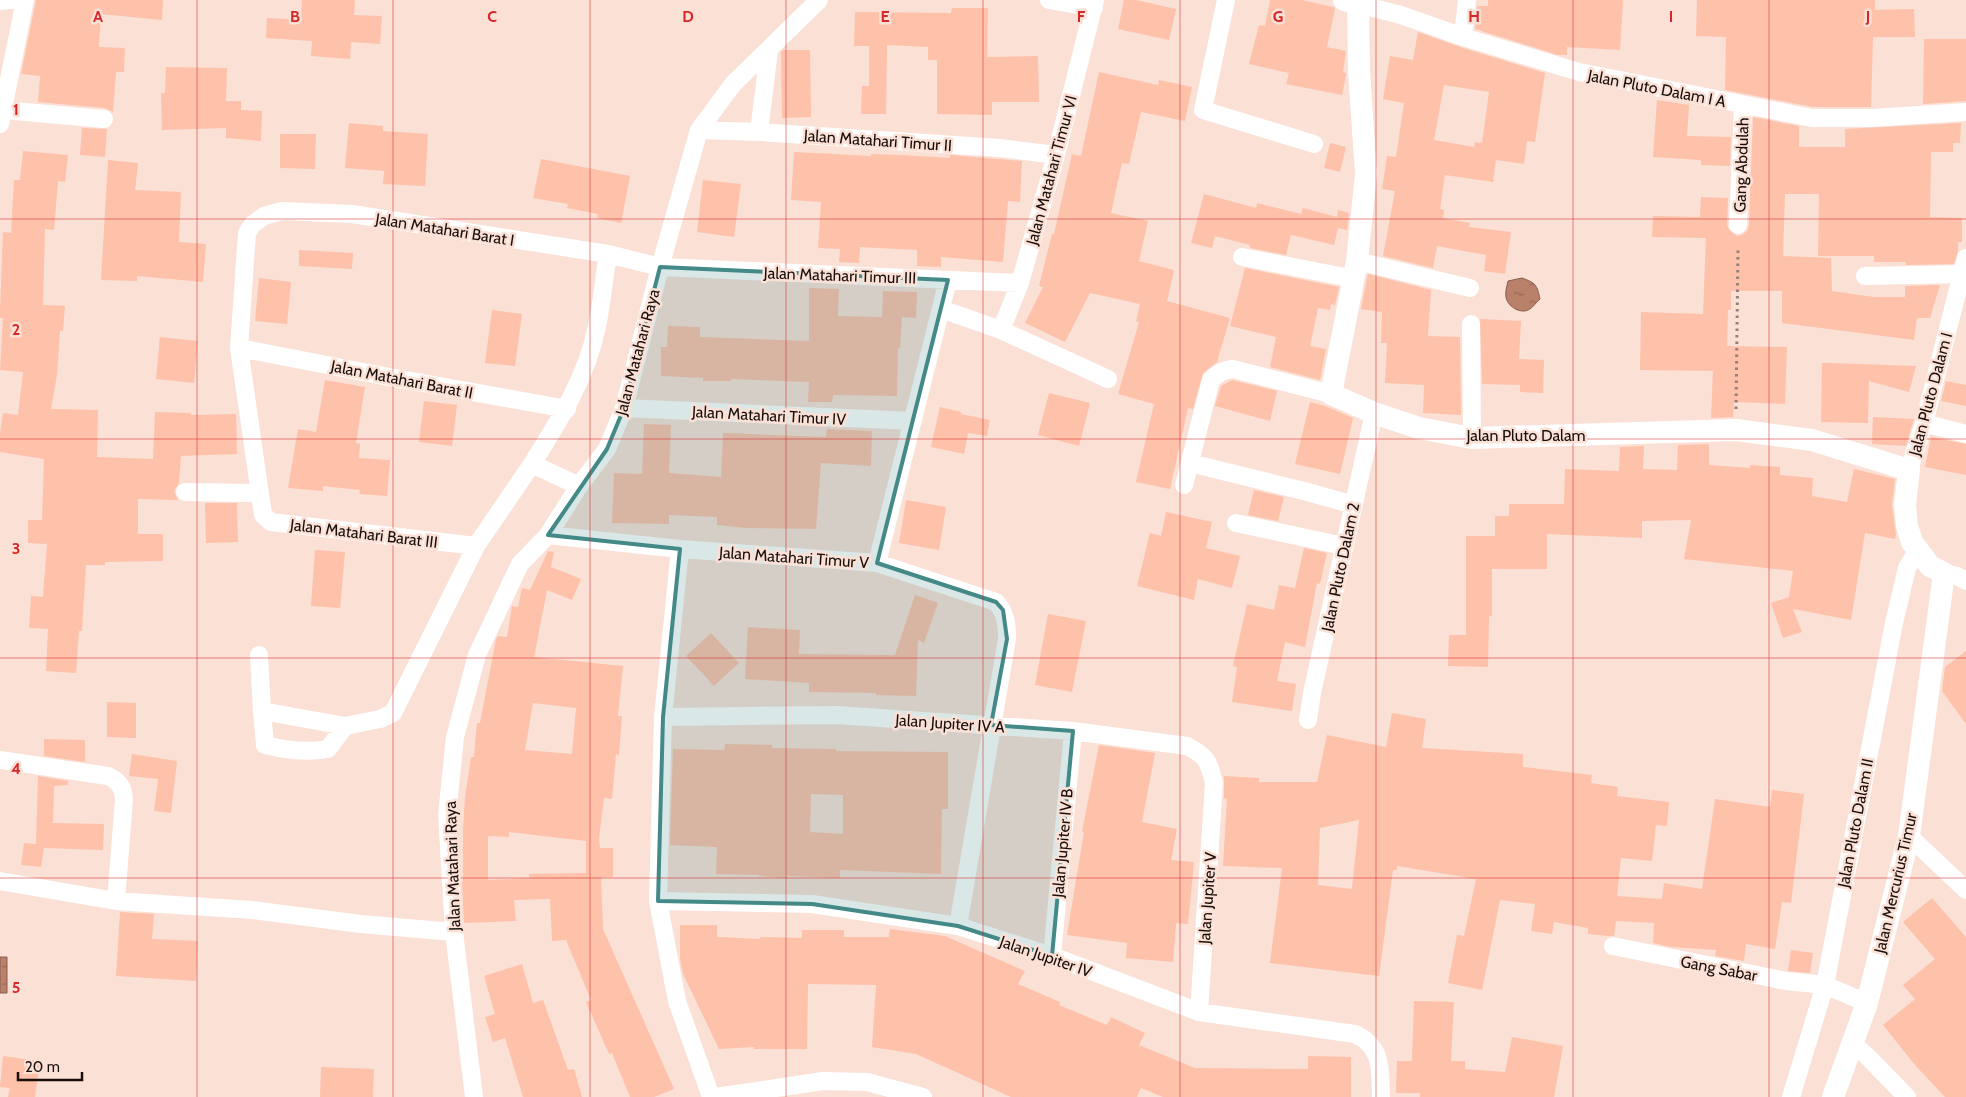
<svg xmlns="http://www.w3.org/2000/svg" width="1966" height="1097" font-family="Cabin,sans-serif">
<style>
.water{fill:url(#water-ripples);stroke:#895e4e}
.building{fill:#fec1a9;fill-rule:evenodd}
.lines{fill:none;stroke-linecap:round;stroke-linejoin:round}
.path{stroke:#928079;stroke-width:3;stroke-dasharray:2.5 4;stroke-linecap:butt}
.minor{stroke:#fff;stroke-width:18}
.tertiary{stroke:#fff;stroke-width:22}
.marked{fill:#428987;fill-opacity:0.2;stroke:#428987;stroke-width:4;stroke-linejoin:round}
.grid{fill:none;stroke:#d62828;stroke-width:1;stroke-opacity:0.55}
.labels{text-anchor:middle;stroke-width:5;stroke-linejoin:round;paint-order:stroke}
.street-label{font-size:16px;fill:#180f0b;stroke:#fbe0d6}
.grid-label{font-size:16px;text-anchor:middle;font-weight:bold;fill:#d62828;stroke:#fbe0d6;stroke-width:5;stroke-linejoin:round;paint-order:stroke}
</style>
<defs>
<pattern id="water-ripples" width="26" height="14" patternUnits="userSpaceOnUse" patternTransform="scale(1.25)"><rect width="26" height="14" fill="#b9806a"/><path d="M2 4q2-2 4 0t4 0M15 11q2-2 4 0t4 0" fill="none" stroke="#956755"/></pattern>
</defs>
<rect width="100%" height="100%" fill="#fbe0d6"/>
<path class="water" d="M1522 278C1536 283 1537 285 1540 299 1536 302 1533 308 1528 310 1520 314 1507 306 1506 297 1505 292 1507 286 1508 281Z
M0 957H7V993H0Z"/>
<path class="building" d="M36 0H163L162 20 101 14 99 47 125 48 124 72H116L113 112 105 108 38 102 40 76 21 74Z
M302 0H355L354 15 382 16 380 44 351 42 350 59 311 56 312 41 266 38 267 18 301 20Z
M1124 0H1136L1176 9 1169 40 1118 29Z
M1270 0H1302L1333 7 1335 9 1327 47 1346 51 1343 72 1346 73V75L1342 95 1286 84 1289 73 1249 64 1259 25 1265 26Z
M1488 0H1623L1620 50 1567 47V55H1558L1475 29 1477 6H1488Z
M1697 0H1875V10L1914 9 1915 37H1873L1871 107H1813L1725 90 1726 37 1696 36Z
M952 8H988L987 57 1038 56 1039 102H992V115L937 114V60H928V47L887 45 886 114H861L862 86H869V46H854L855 12 951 13Z
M1418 32 1460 47 1545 73 1535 142 1527 141 1524 164 1496 160 1493 182 1445 175 1440 209 1444 210 1443 218 1470 223 1469 227 1511 232 1505 274 1484 271 1486 255 1437 246 1433 268 1383 256 1395 191 1382 189 1387 156 1396 157 1404 103 1383 99 1390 56 1413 60ZM1444 85 1489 92 1482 143 1475 142 1474 147 1434 140Z
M1924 39H1966V101L1923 104Z
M783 50H810L811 117 782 118 781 52Z
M166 67 227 68 226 101H241V110L262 111 261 141 226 138V128L162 130 161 93H165Z
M1099 72 1158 85 1159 80 1192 87 1185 121 1141 112 1129 164 1122 163 1111 213 1148 221 1139 261 1174 270 1167 301 1230 318 1217 362 1203 373 1193 409 1188 408 1170 489 1136 482 1154 404 1118 394 1139 322 1136 321 1140 304 1090 293 1065 342 1025 323 1043 287 1039 286 1052 234H1054L1072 154 1081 156Z
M1657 100 1689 105 1687 136 1731 137 1730 166 1701 165V160L1653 157Z
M1753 117 1799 126V147H1845V129L1961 123 1960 143H1953V152H1931L1930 217 1962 218V242H1958V251L1954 264 1906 265V262H1874V256H1818L1819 194H1785L1783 256 1831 258 1832 291 1874 297H1905V286L1940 285 1930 318H1917L1914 340 1782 323V291H1731V310H1728L1727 346 1787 347 1785 404 1734 402 1733 417 1711 418 1713 371 1640 370 1641 312 1703 314 1706 238 1652 237 1653 216 1700 217 1701 197 1728 198 1727 225 1729 230 1737 236 1742 235 1747 231 1749 225Z
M349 123 383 126V131L428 134 425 186 383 184 384 171 345 168Z
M82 128 107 129 105 157 80 155Z
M280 134H316L315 169 280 168Z
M1330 143 1346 147 1340 172 1324 168Z
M23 151 68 155 65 182 58 181 54 230 45 229 43 305 65 306 63 331H60L57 375 51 409 98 410 97 457 153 459 155 412 191 413V415L236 414 237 454 181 456 179 483 174 491 178 500 138 499V534H163V561L105 562V565H86L82 631H79L76 673 46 671 48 629 29 628 31 596 43 597 47 544 28 543V520H42L44 459 0 452V433L3 413 18 415 23 372 0 370 3 318H0V309L3 232 11 233 14 180H20Z
M794 152 871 156V154L900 155 950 158V155L1022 161 1020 202 1008 201 1003 262 941 257V267L917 266V250L860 247 859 263 839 262 840 249 818 248 821 202 791 200Z
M541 159 630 176 621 223 597 218 598 214 567 208 568 204 533 198Z
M108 160 138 163 135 190 181 192 179 242 206 244 203 282 137 276V281L101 280Z
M703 180 741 184 734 237 697 232Z
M1204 194 1256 208 1257 203 1301 214 1303 208 1337 217 1338 210 1349 213 1347 230 1338 228 1334 245 1291 235 1286 255 1250 248V245L1215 236 1212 248 1191 243Z
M299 250 353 253 352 269 299 266Z
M1245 268 1339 287 1335 305 1331 304 1330 310 1318 308 1310 346 1326 349 1320 380 1270 367 1276 337 1230 326Z
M1368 274 1431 290 1428 336 1460 337 1461 415 1423 413 1424 385 1385 383 1387 343H1381L1382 312 1361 309Z
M259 278 291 282 287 324 255 321Z
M809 288 839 289 838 316 882 317 883 291 917 292 916 318 902 317 900 348H898L897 396 833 395 832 402H808L809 382 731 379V381H703V378L661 376V347H667L668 326 700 327V337L809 341Z
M492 310 522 314 515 366 485 363Z
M1480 319 1521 321 1519 359 1544 360 1543 393 1520 392V385L1482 384Z
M160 337 198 341 194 383 156 379Z
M1822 363H1829L1916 366 1909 392 1869 381 1868 423 1821 422Z
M325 380 365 387 356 443 360 444 359 458 390 460 387 496 359 494 360 490 323 486V491L288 488 298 429 316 432Z
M1232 380 1277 391 1270 421 1215 406 1221 386Z
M1946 381 1966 385V406L1941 401Z
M1049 393 1090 403 1079 446 1038 435Z
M424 401 457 405 452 446 419 442Z
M1310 402 1325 406 1353 418 1340 474 1295 464Z
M940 407 961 412V414L990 420 987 436 968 433 964 454 931 447Z
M1873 417 1914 419 1906 446 1872 444Z
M644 424 671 425 669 473 721 477 723 433 826 437 827 429 872 431 871 466 821 463 816 529 746 528 717 525V517L669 515V524L612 523 614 473 642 474Z
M1931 437 1966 444V475L1925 467Z
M1709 444V465L1750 468V465L1780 467V475L1813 478 1812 496 1847 502 1854 469 1895 479 1892 505 1896 534 1895 539 1865 533 1851 620 1793 609 1802 632 1783 638 1771 603 1789 597 1793 571 1684 559 1691 520 1642 521V538L1547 534V569H1492V616H1489L1488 667 1448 666 1449 635H1466V536H1495V516H1509V504H1564L1565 469 1619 471 1620 447 1644 446 1643 469 1677 470 1678 445Z
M1254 490 1284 497 1278 521 1248 515Z
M906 500 946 507 939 550 899 543Z
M205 503H237L238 542 206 543Z
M1166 512 1212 522 1206 548 1240 556 1232 588 1198 579 1194 600 1137 586 1150 533 1161 536Z
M1304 548 1327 553 1320 584 1317 583 1305 647 1285 642 1277 681 1296 684 1292 711 1232 702 1237 667 1233 666 1247 604 1274 610 1279 585 1295 588Z
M315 550 345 552 340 608 311 606Z
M548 551 554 552 551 567 581 579 572 600 547 590 534 657 623 666 618 716H622L619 755 616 754 612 799 604 798 599 838 600 848H613V877H601L603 929 674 1089 654 1097H630L612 1053 609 1054 586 1002 591 1000 566 940 552 941 550 899 514 900 516 921 464 923 462 882H463V829L465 797 471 757H474L477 723H480L496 639 498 636 507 637 512 606 518 607 522 588 530 590ZM533 703 576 708 572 754 525 750ZM509 832 586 841V873L529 874V878L488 880V836L509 837Z
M915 595 938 603 924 643 918 640 916 696 876 695V693L809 692V683L745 679 748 627 800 630 799 654 895 655Z
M1048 614 1086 621 1072 692 1035 685Z
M711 633 739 663 714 686 686 656Z
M1966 651V724L1942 691 1945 667Z
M107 702 136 703V738L107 737Z
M1392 713 1426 719 1422 748 1523 754V767L1592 775 1591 783 1618 787 1617 796 1669 802 1667 826 1656 825 1652 861 1621 858 1617 896 1662 899 1664 883 1702 889 1715 799 1770 807 1772 790 1804 794 1791 903 1782 902 1775 949 1746 944 1744 961 1715 956 1716 950 1671 947 1653 943 1654 923 1616 921 1614 936H1609L1588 934V928L1554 922 1552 934 1531 931 1535 904 1500 900 1482 990 1448 983 1457 935 1464 936 1476 879 1397 866V870H1393L1379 976 1270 963 1282 868 1223 866 1227 799 1224 798V776L1259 778V782H1317L1327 735 1386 747ZM1359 820 1352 889 1318 885 1320 828Z
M44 739 85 740V762L44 756Z
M725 744 772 745V748L836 749V751L948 752V809H942L941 874 840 870V878L787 876V878L759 876V875L716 874 717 847 670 845 673 749 724 750ZM811 794 843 795V834L810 832Z
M1099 745 1155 753 1142 822 1177 829 1171 860 1194 862 1188 924 1176 923 1173 962 1126 958 1127 943 1067 935 1084 832H1082Z
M132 754 177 761 171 813 154 811 158 779 129 776Z
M38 776 68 781V785L54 786 53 823 104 824 103 850 44 848 41 867 21 865 24 843 36 844Z
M1932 898 1966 937V1097H1945L1915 1065 1883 1025 1915 999 1903 985 1935 959 1903 922Z
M120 912 154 914 152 939 198 941 196 981 116 976Z
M680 925H717V937L760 939V937L802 938V930H844V937H889L890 929 945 936 1025 971 1018 984 1060 1002 1059 1005 1107 1025 1111 1017 1145 1033 1139 1045 1195 1068 1308 1069V1056L1351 1057V1097H1163L1141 1088 1137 1097H1011L916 1054 872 1047 876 985 808 984 807 1049H754V1047L719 1049 683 974 680 959Z
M1791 950 1813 953 1810 973 1788 971Z
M522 964 533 1003 543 1000 568 1070 574 1069 582 1097H523L505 1038 493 1042 485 1017 495 1014 484 976Z
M1414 1001 1454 1002 1451 1061H1465V1069L1505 1072 1512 1037 1563 1046 1554 1097H1420V1093H1396L1397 1061H1412Z
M3 1056 40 1061 35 1097H8L10 1088 0 1087Z
M321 1067 374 1069 373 1097H320Z"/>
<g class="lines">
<path class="path" d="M1736 409 1738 248"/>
<path class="minor" d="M1049 0 1094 8
M1226 0 1203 110 1314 144
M0 1 10 0
M1358 4 1401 15 1463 37 1579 72 1812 118H1871L1966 112
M1463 37 1467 0
M3 110 104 119
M0 124 25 0
M699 130 759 132 1000 148 1056 155
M759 132 769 50
M1738 225 1743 105
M1242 257 1355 279
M1357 261 1470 288
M1865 276 1963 274
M941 309 1001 330 1108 379
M1471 324 1472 438
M1001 330 1020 283 1056 155 1095 0
M239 348 389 377 567 409
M624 408 913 421
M1924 423 1966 434
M1190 463 1304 491 1354 505
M1909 470 1924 423 1966 258
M1184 485 1211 380C1218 373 1223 370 1233 369L1331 394
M579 486 532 464C559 421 587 377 597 326 602 303 604 278 608 254L660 267 699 130 733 84 819 0
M185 492 260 493
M1236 523 1344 546
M548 535 680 549 877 563 996 602C1006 613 1007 624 1007 639L958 926
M476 546 271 522 263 515 239 348 247 233 253 224 264 216 282 211 352 214 608 254
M680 549 663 717 658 901 677 1001 711 1097
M877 563 948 280
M1944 573 1957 576 1966 581
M259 655 262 711 345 726 380 719 393 713 476 546 532 464
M262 711 265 745C287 750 305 753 328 749L345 726
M663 717 836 715 1073 731 1187 746C1207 756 1209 762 1214 783L1199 1012
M1308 720 1312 693 1374 413
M0 760 108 776C119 781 123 787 124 799L116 901
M1909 836 1966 890
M0 881 116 901 252 910 361 924 454 932
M658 901 812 904 958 926 1052 956 1199 1012 1355 1034C1383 1047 1380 1070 1381 1097
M1613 946 1786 981 1825 985 1867 1003
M1052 956 1073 731
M1853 1044 1866 1055 1907 1097
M474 1097 454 932 447 815 455 737 477 655 520 564 548 535 579 486 607 449 624 408 660 267 1020 283
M716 1097 823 1081 867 1082 923 1097
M1791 1097 1825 985 1894 623 1907 568 1918 549"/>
<path class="tertiary" d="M1344 0 1358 4 1359 71 1366 174 1357 261 1331 394 1374 413 1419 428 1472 438 1736 430 1812 440 1909 470 1905 504 1907 526 1912 542 1930 566 1944 573 1909 836 1867 1003 1833 1097"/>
</g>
<path class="marked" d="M660 267 948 280 877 563 996 602 1003 610 1007 639 991 725 1073 731 1052 956 958 926 812 904 658 901 663 717 680 549 548 535 607 449 624 408Z"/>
<path class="grid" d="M197 0V1097M393 0V1097M590 0V1097M786 0V1097M983 0V1097M1180 0V1097M1376 0V1097M1573 0V1097M1769 0V1097M0 219H1966M0 439H1966M0 658H1966M0 878H1966"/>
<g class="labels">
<g class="street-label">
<text transform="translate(1657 88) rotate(11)" y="6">Jalan Pluto Dalam I A</text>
<text transform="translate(878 140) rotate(4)" y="6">Jalan Matahari Timur II</text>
<text transform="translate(1741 165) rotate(-88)" y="6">Gang Abdulah</text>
<text transform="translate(1051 170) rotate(-75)" y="6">Jalan Matahari Timur VI</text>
<text transform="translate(445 229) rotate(9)" y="6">Jalan Matahari Barat I</text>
<text transform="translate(840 275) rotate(2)" y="6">Jalan Matahari Timur III</text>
<text transform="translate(637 352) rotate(-75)" y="6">Jalan Matahari Raya</text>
<text transform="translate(402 379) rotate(11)" y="6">Jalan Matahari Barat II</text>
<text transform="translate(1930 394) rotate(-75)" y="6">Jalan Pluto Dalam I</text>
<text transform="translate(769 415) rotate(3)" y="6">Jalan Matahari Timur IV</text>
<text x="1526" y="441">Jalan Pluto Dalam</text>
<text transform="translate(364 533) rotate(7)" y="6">Jalan Matahari Barat III</text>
<text transform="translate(794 557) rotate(4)" y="6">Jalan Matahari Timur V</text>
<text transform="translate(1340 567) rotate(-78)" y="6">Jalan Pluto Dalam 2</text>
<text transform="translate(950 723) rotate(4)" y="6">Jalan Jupiter IV A</text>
<text transform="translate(1855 823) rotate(-79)" y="6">Jalan Pluto Dalam II</text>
<text transform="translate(1062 843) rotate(-85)" y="6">Jalan Jupiter IV B</text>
<text transform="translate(452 866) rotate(-92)" y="6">Jalan Matahari Raya</text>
<text transform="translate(1895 883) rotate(-77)" y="6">Jalan Mercurius Timur</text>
<text transform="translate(1207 898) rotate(-86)" y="6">Jalan Jupiter V</text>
<text transform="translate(1046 956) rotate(19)" y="6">Jalan Jupiter IV</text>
<text transform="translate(1719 968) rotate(11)" y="6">Gang Sabar</text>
</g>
</g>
<g class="grid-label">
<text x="98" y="22">A</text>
<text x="295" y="22">B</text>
<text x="492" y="22">C</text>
<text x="688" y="22">D</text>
<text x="885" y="22">E</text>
<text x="1081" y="22">F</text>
<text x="1278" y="22">G</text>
<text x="1474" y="22">H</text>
<text x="1671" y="22">I</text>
<text x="1868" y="22">J</text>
<text x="16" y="115">1</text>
<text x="16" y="335">2</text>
<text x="16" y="554">3</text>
<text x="16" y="774">4</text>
<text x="16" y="993">5</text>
</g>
<path d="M18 1072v8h64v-8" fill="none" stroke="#180f0b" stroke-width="2.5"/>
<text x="25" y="1072" font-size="15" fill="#180f0b" stroke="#fbe0d6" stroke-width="4" paint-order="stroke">20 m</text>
</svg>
